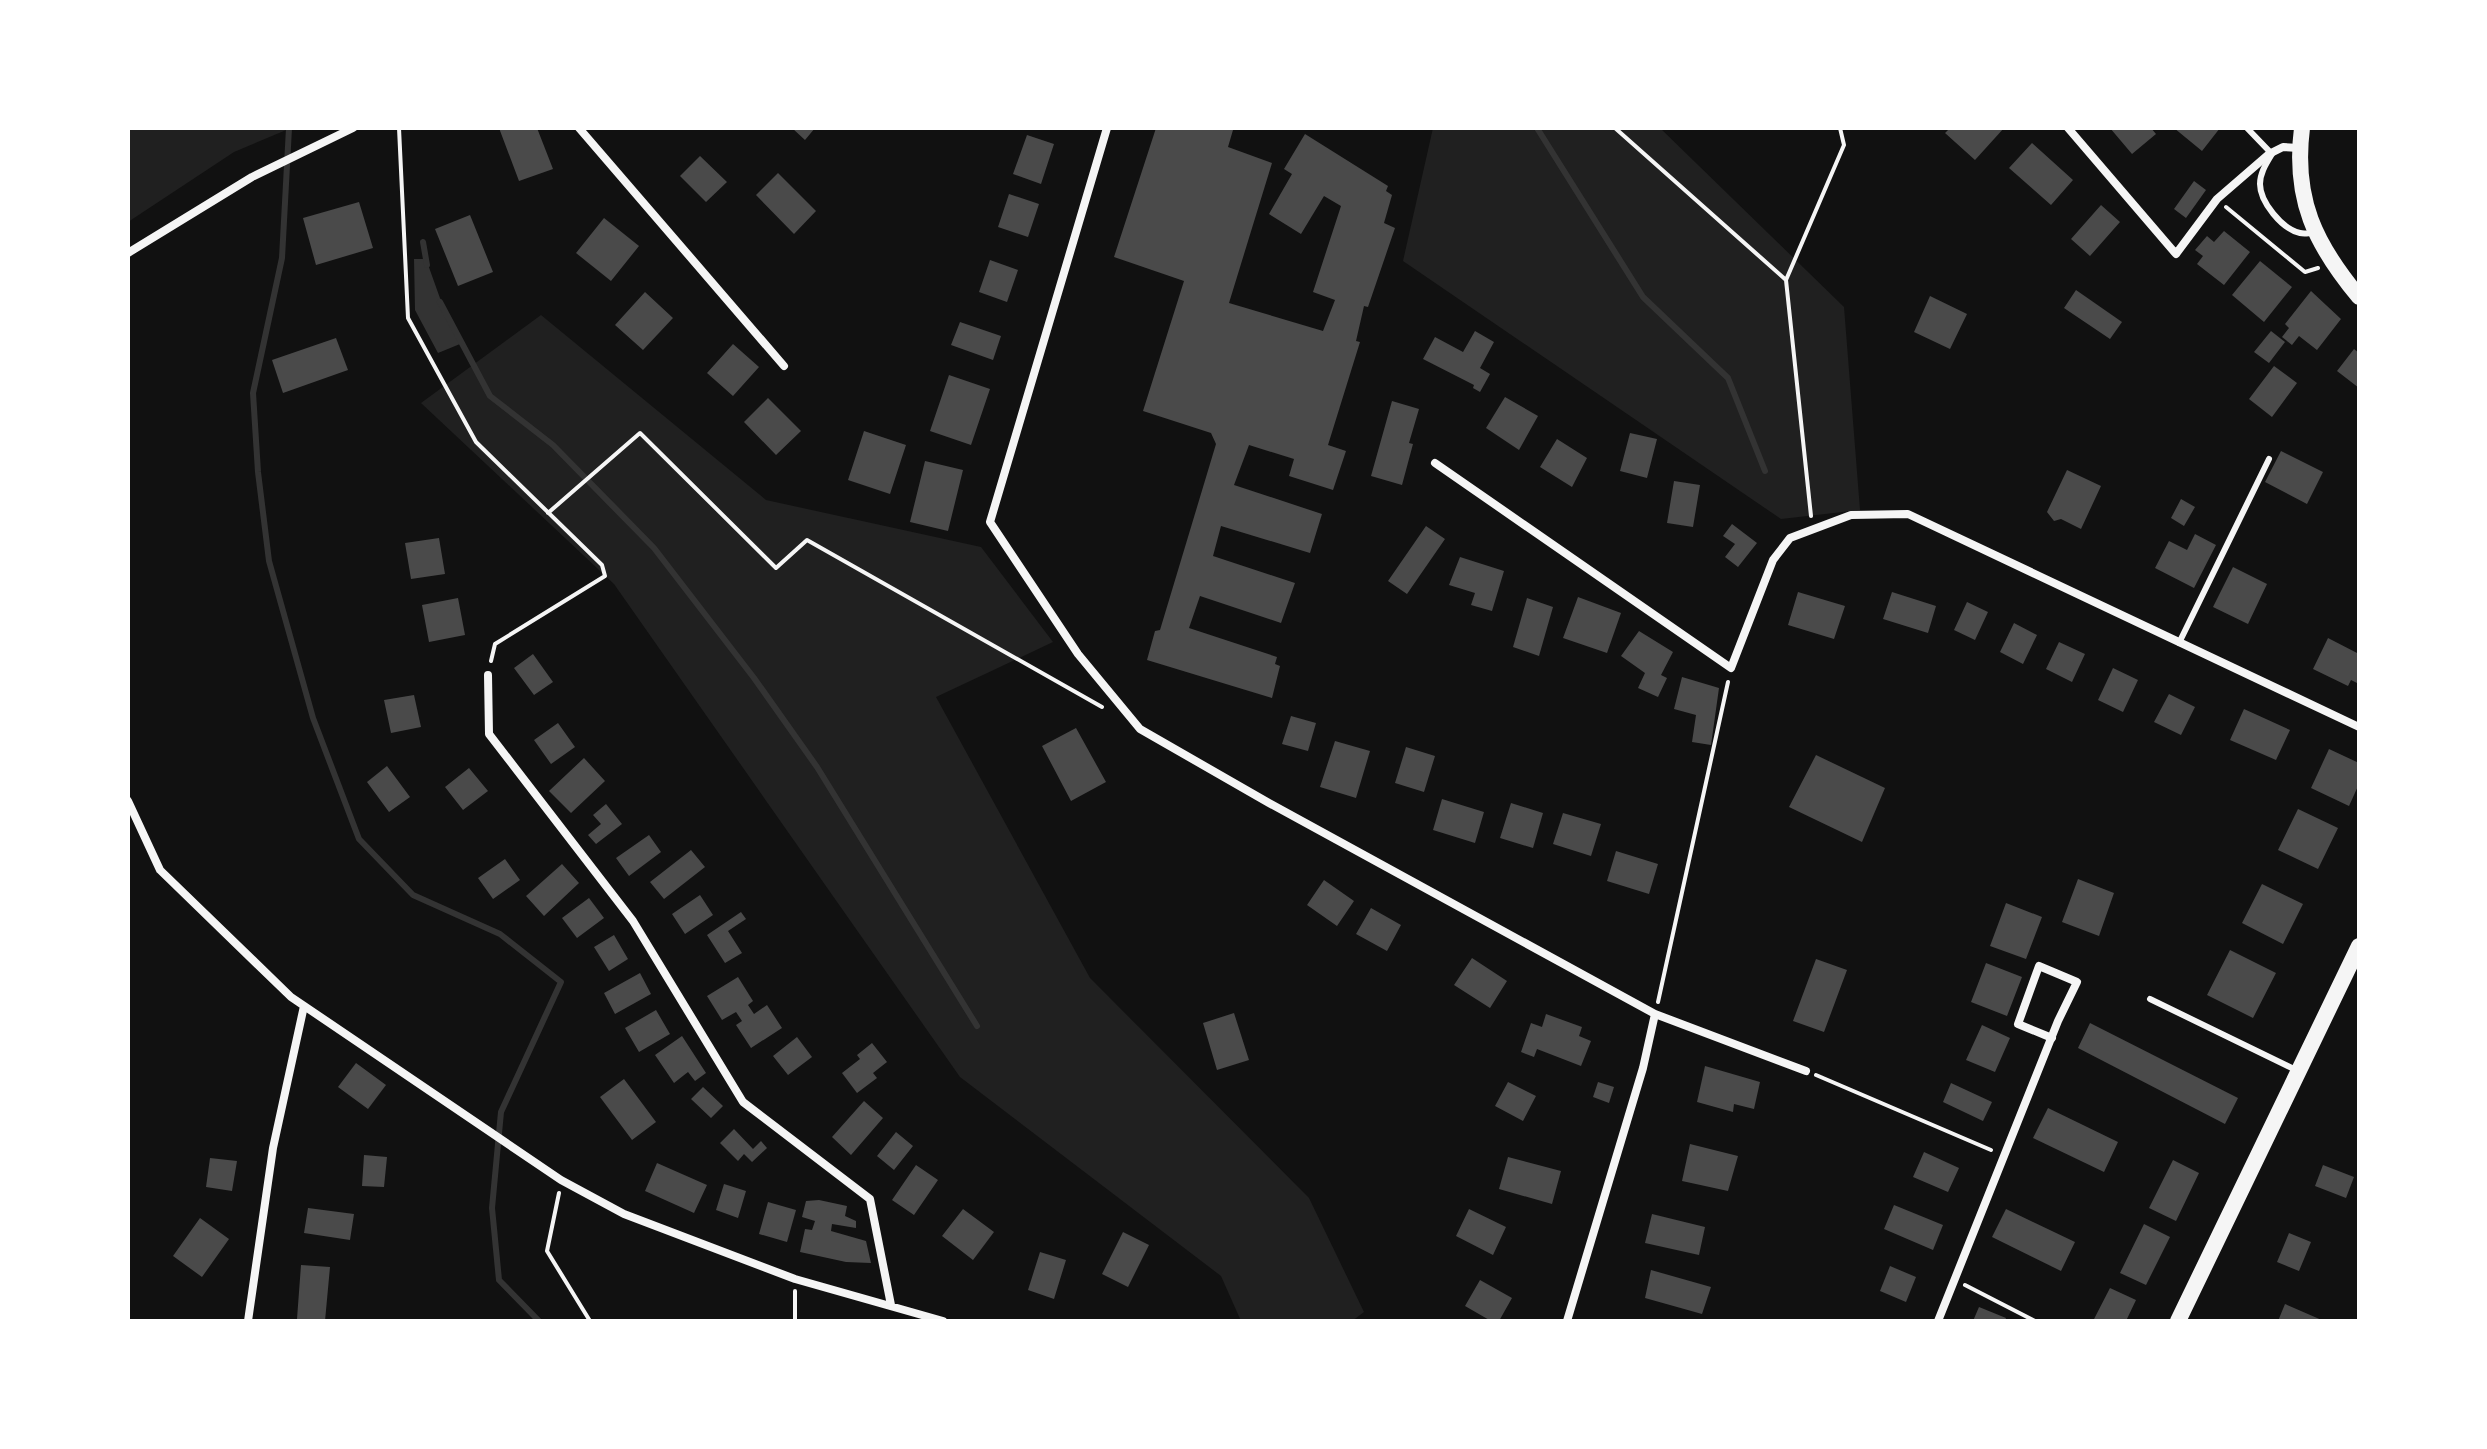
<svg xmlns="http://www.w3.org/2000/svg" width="2487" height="1449" font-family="Jost,sans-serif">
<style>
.green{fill:#202020}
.water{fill:#333}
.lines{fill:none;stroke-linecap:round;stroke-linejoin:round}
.stream{stroke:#333;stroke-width:6}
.building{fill:#4a4a4a}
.path{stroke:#f5f5f5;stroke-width:4}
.service{stroke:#f5f5f5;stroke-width:6}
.minor{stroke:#f5f5f5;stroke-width:8}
.secondary{stroke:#f5f5f5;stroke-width:16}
</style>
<rect width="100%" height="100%" fill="#111"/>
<path class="green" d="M128 128H291L234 152 128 222Z
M1433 128H1660L1844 307 1860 510 1781 519 1403 261Z
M541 315 766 500 981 547 1053 642 936 697 1090 978 1309 1198 1364 1312 1352 1321H1241L1221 1276 960 1077 614 584 421 403Z"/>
<path class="water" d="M414 259H426L446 315 460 344 438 353 415 310Z"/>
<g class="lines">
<path class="stream" d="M289 128 282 258 253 393 258 472 269 561 313 718 359 839 413 895 500 934 561 982 501 1112 492 1208 499 1280 539 1321
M1537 128 1643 297 1728 378 1765 471
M423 242 427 265
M440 302 490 396 553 445 654 548 754 678 817 767 977 1026"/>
</g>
<path class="building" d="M499 128H537L553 169 519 181Z
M792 128H815L805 140Z
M1156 128H1227L1233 130 1228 147 1272 163 1229 303 1323 331 1335 300 1313 292 1341 206 1324 196 1301 234 1269 214 1292 174 1284 169 1305 134 1388 186 1386 191 1392 195 1384 223 1395 228 1368 307 1364 306 1356 341 1360 342 1328 445 1346 451 1333 490 1289 476 1294 459 1249 445 1234 485 1322 514 1310 553 1221 526 1213 556 1295 583 1281 623 1200 596 1189 628 1277 657 1275 664 1280 666 1272 698 1147 660 1155 631 1160 630 1216 444 1211 433 1143 411 1184 281 1114 257Z
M1950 128H2004L1975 160 1945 133Z
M2110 128H2151L2156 134 2132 154Z
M2174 128H2220L2202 151Z
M1027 135 1054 144 1041 184 1013 174Z
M2032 143 2073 180 2051 205 2009 168Z
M700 156 727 182 706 202 680 176Z
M778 173 816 211 794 234 756 195Z
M2194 181 2206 190 2186 218 2174 209Z
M1009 194 1039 204 1028 237 998 227Z
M359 202 373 248 316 265 303 218Z
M2101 205 2120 222 2090 256 2071 239Z
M470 215 493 272 458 286 435 229Z
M604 218 639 246 611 281 576 253Z
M2224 231 2250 252 2224 285 2197 264 2203 256 2195 250 2207 236 2214 242Z
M990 260 1018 270 1007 302 979 292Z
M2260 261 2292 287 2264 322 2232 295Z
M2076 290 2122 322 2110 339 2064 308Z
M2311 291 2341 319 2317 350 2299 336 2292 345 2282 337 2289 328 2285 324Z
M645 292 673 318 643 350 615 325Z
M1930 296 1967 314 1950 349 1914 332Z
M960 322 1001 336 993 360 951 345Z
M1475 331 1494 342 1480 368 1490 374 1480 392 1473 388 1474 385 1423 359 1435 337 1463 352Z
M2271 331 2285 342 2269 363 2254 352Z
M336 338 348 370 283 393 272 360Z
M733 344 759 367 733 396 707 373Z
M2354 349 2359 353V388L2337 371Z
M2274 366 2297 383 2272 417 2249 399Z
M949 375 990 389 971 445 930 431Z
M1505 397 1538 416 1519 450 1486 428Z
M768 398 801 431 776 455 744 422Z
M1392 401 1419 409 1409 443 1413 444 1402 485 1371 476Z
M864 431 906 445 890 494 848 480Z
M1630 433 1657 439 1647 478 1620 471Z
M1557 439 1587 458 1572 487 1540 467Z
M2281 451 2323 472 2307 504 2265 482Z
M925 461 963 470 948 531 910 522Z
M2067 470 2101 486 2081 529 2061 519 2054 521 2047 512Z
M1674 481 1700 485 1693 527 1667 523Z
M2181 499 2195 507 2184 526 2171 518Z
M1732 524 1757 543 1738 567 1725 557 1735 544 1723 536Z
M1426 526 1445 539 1407 594 1388 581Z
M2195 534 2216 545 2194 588 2155 568 2169 541 2187 550Z
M439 538 445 574 411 579 405 543Z
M1460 557 1504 571 1492 611 1471 605 1475 593 1449 585Z
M2233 567 2267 584 2248 624 2213 607Z
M1798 592 1845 606 1834 639 1788 625Z
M1892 592 1936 606 1928 633 1883 619Z
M1578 597 1621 613 1607 653 1563 638Z
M458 598 465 635 429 642 422 605Z
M1527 598 1553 607 1539 656 1513 647Z
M1967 602 1988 612 1975 640 1954 630Z
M2014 623 2037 635 2023 664 2000 652Z
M1639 631 1673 652 1661 675 1667 678 1658 697 1638 688 1645 673 1621 656Z
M2328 638 2359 654V684L2351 680 2348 686 2313 669Z
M2059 642 2085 654 2072 682 2046 669Z
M533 654 553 682 534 695 514 668Z
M2113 668 2138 680 2123 712 2098 700Z
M1682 677 1719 688 1711 745 1692 742 1696 715 1674 709Z
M2169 694 2195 707 2181 735 2154 722Z
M414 695 421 727 391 733 384 700Z
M2244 709 2290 730 2276 760 2230 740Z
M1291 716 1316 723 1308 751 1282 744Z
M558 723 575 747 551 764 534 740Z
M1076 728 1106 782 1071 801 1042 746Z
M1335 741 1370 751 1356 798 1320 787Z
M1406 747 1435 756 1424 792 1395 783Z
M2329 749 2359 763V784L2349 806 2311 788Z
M1816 755 1885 788 1862 842 1789 807Z
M584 758 605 781 571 813 549 791Z
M387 766 410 797 389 812 367 782Z
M469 768 488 791 463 810 445 787Z
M1442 799 1484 812 1475 843 1433 830Z
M1511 803 1543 813 1533 848 1500 838Z
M606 804 622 824 596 844 588 835 601 824 593 815Z
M2298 809 2338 828 2318 869 2278 850Z
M1563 813 1601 824 1591 856 1553 844Z
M649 835 661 852 629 876 616 858Z
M691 850 705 867 664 899 650 882Z
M1616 851 1658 864 1649 894 1607 881Z
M505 859 520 880 493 899 478 878Z
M562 864 579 883 544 916 526 896Z
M2078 879 2114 893 2099 936 2062 922Z
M1324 880 1354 901 1337 926 1307 905Z
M2262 884 2303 904 2283 944 2242 923Z
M700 895 713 915 685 934 672 914Z
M589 898 604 918 577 938 562 918Z
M2006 903 2042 917 2026 959 1990 946Z
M1371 908 1401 925 1387 951 1356 934Z
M741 912 746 919 728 931 742 953 725 963 707 935Z
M614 935 628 959 609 971 594 947Z
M2230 950 2276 973 2253 1018 2207 995Z
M1472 958 1507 981 1490 1008 1454 985Z
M1816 959 1847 970 1824 1032 1793 1021Z
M1986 963 2022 977 2007 1016 1971 1002Z
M640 973 651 994 615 1014 604 993Z
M738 977 753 1001 748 1005 754 1014 767 1005 782 1028 751 1048 736 1025 742 1021 736 1012 722 1020 707 996Z
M656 1010 670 1034 639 1052 625 1028Z
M1234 1013 1249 1060 1217 1070 1203 1023Z
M1546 1014 1582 1027 1579 1036 1591 1041 1581 1066 1537 1049 1534 1057 1521 1052 1531 1023 1542 1027Z
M2090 1023 2238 1098 2225 1124 2078 1048Z
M1982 1025 2010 1038 1995 1072 1966 1060Z
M682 1036 706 1073 695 1081 688 1072 674 1083 655 1055Z
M797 1037 812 1057 788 1075 773 1056Z
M872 1043 887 1062 873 1073 877 1078 857 1093 842 1073 860 1059 857 1055Z
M356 1063 386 1085 368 1109 338 1087Z
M1705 1066 1760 1082 1754 1109 1734 1104 1733 1112 1697 1102Z
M624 1079 656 1122 632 1140 600 1097Z
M1508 1082 1536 1096 1523 1121 1495 1106Z
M1598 1082 1614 1087 1609 1103 1593 1097Z
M1951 1083 1992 1102 1983 1121 1943 1102Z
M703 1087 723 1106 711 1118 691 1099Z
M864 1101 883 1118 851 1155 832 1137Z
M2048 1108 2118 1142 2104 1172 2033 1138Z
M734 1129 753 1149 761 1141 767 1148 752 1162 744 1154 738 1161 720 1143Z
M896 1132 913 1146 894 1170 877 1156Z
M1690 1144 1738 1156 1728 1191 1682 1181Z
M1924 1152 1959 1168 1948 1192 1913 1177Z
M364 1155 387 1157 384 1187 362 1186Z
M1508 1157 1561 1171 1552 1204 1499 1189Z
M210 1158 237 1161 232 1191 206 1187Z
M2173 1160 2199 1173 2176 1221 2149 1208Z
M657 1163 707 1185 694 1213 645 1191Z
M916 1165 938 1180 914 1215 892 1200Z
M2323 1165 2354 1177 2346 1198 2315 1186Z
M724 1184 746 1191 738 1218 716 1210Z
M819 1200 847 1206 845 1216 856 1221V1228L832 1224 831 1231 866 1241 871 1263 846 1262 800 1252 805 1229 812 1230 815 1221 802 1217 806 1201Z
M768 1202 796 1210 787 1242 759 1234Z
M1894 1205 1943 1225 1933 1250 1884 1229Z
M308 1208 354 1214 350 1240 304 1233Z
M963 1209 994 1232 973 1260 942 1236Z
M1469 1209 1506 1227 1493 1255 1456 1236Z
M2006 1209 2075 1242 2061 1271 1992 1237Z
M1652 1214 1705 1227 1699 1255 1645 1243Z
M200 1218 229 1239 202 1277 173 1256Z
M2144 1224 2170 1237 2146 1285 2120 1273Z
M1123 1232 1149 1245 1128 1287 1102 1274Z
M2289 1233 2311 1242 2299 1271 2277 1262Z
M1040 1252 1066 1260 1054 1299 1028 1290Z
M301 1265 330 1267 325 1321 297 1319Z
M1890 1266 1916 1277 1906 1302 1880 1291Z
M1651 1270 1711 1287 1702 1314 1645 1298Z
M1480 1280 1512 1298 1499 1321H1491L1465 1306Z
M2110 1288 2136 1300 2126 1321H2093Z
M2285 1304 2324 1321H2278Z
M1979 1307 2006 1318 2005 1321H1973Z"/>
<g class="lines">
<path class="path" d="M399 128 408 318 476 442 602 565 605 576 495 644 491 661
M1615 128 1786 280 1844 145 1840 128
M2226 207 2305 272 2318 268
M1786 280 1811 516
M548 513 640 433 776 568 807 540 1102 707
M1658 1002 1728 682
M1816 1075 1991 1150
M559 1193 547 1251 590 1321
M1965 1285 2035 1321
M795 1291V1321"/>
<path class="service" d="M2247 128 2272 154C2266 164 2260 173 2260 184 2260 202 2282 229 2300 233 2304 234 2309 233 2313 233
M2179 643 2269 459
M2150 999 2298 1071"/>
<path class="minor" d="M579 128 784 366
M1107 128 990 522 1078 654 1140 729 1269 803 1655 1014 1806 1071
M2068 128 2176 254 2217 199 2269 154 2283 147 2299 148
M128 253 252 177 353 128
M1435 463 1731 668 1773 560 1790 538 1851 515 1908 514 2359 727
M488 675 489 734 633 921 743 1102 870 1199 891 1305
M128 801 160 870 291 997 561 1180 624 1214 795 1279 943 1321
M248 1321 273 1148 304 1006
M1567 1321 1643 1068 1655 1014
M1938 1321 2058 1021 2077 982 2039 966 2018 1024 2052 1038"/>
<path class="secondary" d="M2302 128C2293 199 2315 244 2359 297
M2178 1321 2359 946"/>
</g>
<rect width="2487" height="1449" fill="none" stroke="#ffffff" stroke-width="260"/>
</svg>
